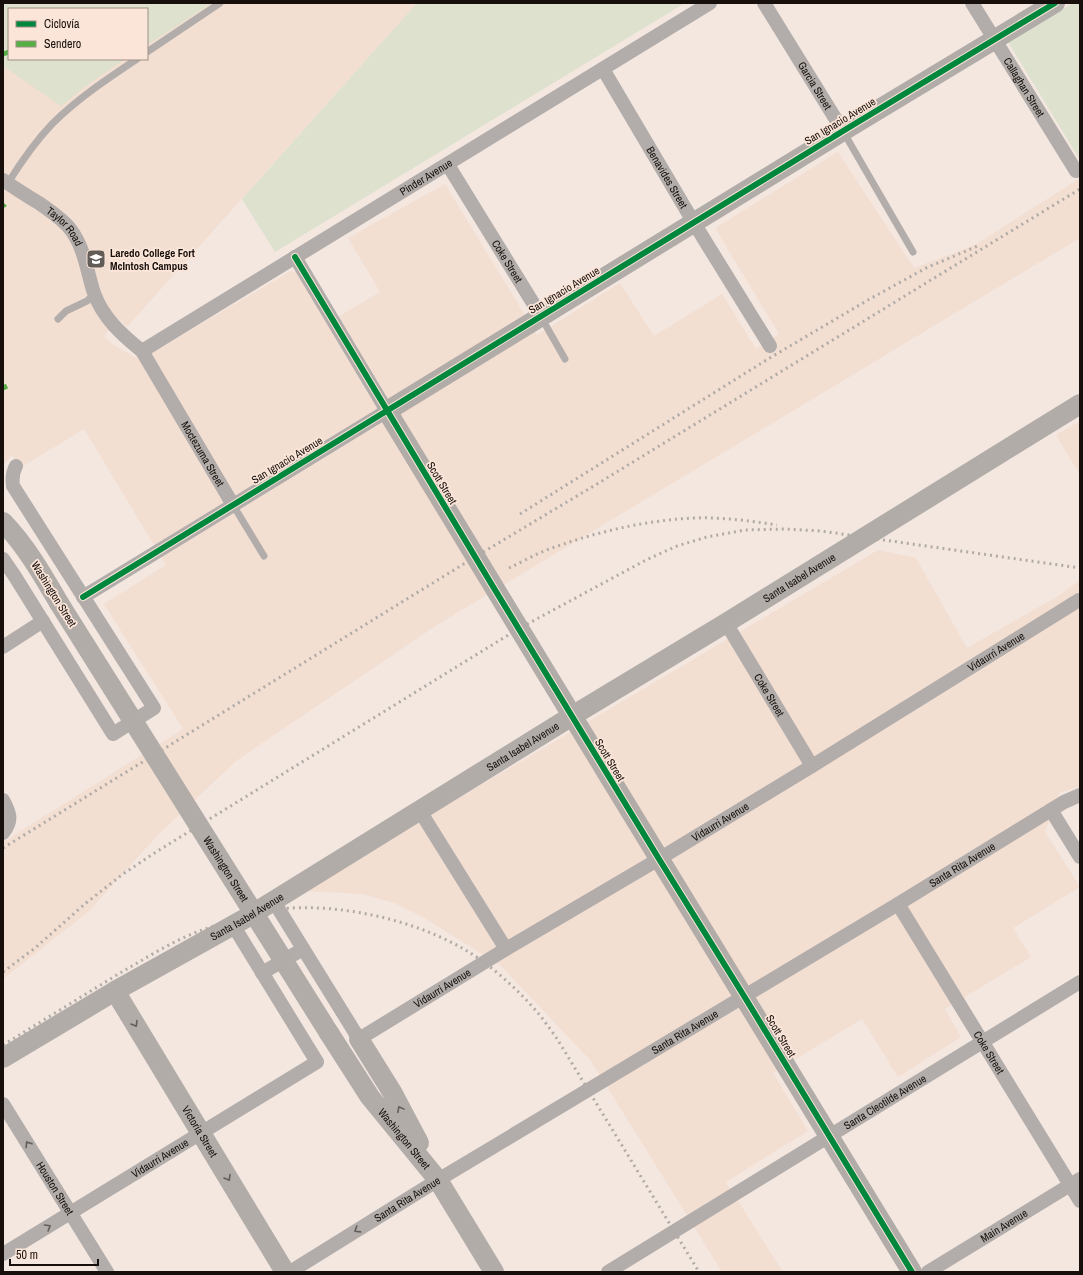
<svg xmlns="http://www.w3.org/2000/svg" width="1083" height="1275" font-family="'Archivo Narrow',sans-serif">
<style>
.built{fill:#f3ded2;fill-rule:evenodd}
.green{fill:#dde1ce}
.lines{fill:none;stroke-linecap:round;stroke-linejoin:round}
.lane{stroke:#b2adaa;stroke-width:7}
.street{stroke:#b2adaa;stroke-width:14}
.secondary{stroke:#b2aca9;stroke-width:20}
.rail{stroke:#b1aba6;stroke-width:3;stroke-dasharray:2 4;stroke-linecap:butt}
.secondary-bridge{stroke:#b2aca9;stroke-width:20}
.quiet{stroke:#55b044;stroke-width:5;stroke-dasharray:10 5;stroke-linecap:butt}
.cycleway-casing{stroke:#fbe5d8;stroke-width:8}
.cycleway{stroke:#00873e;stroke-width:6}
.oneway{stroke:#645e5a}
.labels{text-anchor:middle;stroke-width:3.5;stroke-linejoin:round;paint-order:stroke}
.street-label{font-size:11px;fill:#160f0b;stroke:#fbe5d8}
.poi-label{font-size:11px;font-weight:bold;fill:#160f0b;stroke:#fbe5d8;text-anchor:start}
</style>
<rect width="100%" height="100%" fill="#f3e7e0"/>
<path class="built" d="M3 3H417L127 327 119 319 104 336 112 344 134 357 162 347 291 271 296 272 328 323 380 292 348 238 445 184 537 335 620 283 654 336 722 294 756 349 779 334 715 228 838 152 914 268 975 245 1080 178V238L437 625 236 761 158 835 88 912 3 979V842L183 729 104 604 166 565 84 429 20 468 12 455 3 465ZM9 9H147V59H9Z
M1080 421V475L1056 435Z
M878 550 916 558 967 648 1058 596 1080 580V787L1060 792 1045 832 1080 887 1013 928 1031 957 945 1009 961 1037 898 1077 862 1019 773 1073 808 1131 726 1182 783 1272H722L591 1061 500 965 421 916 394 903 362 894 302 891Z"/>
<path class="green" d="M3 3H212L147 45V9H9V59H125L90 83 61 106 3 66Z
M417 3H685L275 252 242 199Z
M1073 3H1080V160L1008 42Z"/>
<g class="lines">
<path class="lane" d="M147 52 220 3
M844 133 913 252
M8 183C21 162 35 142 52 124 77 99 107 79 137 59
M541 317 565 359
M58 319 66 311 87 301 95 294
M233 505 264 556"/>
<g class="street">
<path id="s1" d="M764 3 843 131"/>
<path id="s2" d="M972 3 1076 171"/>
<path id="s3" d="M603 69 694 223 770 346"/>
<path id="s4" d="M448 165 541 316"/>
<path id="s5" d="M3 180C15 188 27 196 39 203 50 211 63 219 71 230 85 249 87 272 94 293 103 318 122 335 142 351L233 505"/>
<path id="s6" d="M142 351 710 3"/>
<path d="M3 559 14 575 113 734 154 708 13 486C12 479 12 473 16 466"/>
<path d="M83 597 387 411 295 257"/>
<path id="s7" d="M726 623 812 766"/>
<path d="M3 647 43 621"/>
<path d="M3 800C10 813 13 820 3 833"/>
<path d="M1051 810 1080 857"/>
<path d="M420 811 506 949"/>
<path id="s8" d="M273 900 359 1039 506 949 659 859 812 766 1079 600"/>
<path id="s9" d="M898 904 1080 1201"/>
<path d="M262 973 303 949"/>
<path id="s10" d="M3 1104 107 1272"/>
<path id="s11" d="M3 1254 317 1062 233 925"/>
<path id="s12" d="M290 1272 438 1180 898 904 1051 810 1064 802 1080 795"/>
<path id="s13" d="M608 1272 1080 982"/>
<path id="s14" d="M928 1272 1080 1179"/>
</g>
<g class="secondary">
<path d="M3 522C26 546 42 574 59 603"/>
<path id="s15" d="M115 991 285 1272"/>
<path id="s16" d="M329 1033 370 1097 438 1180 494 1272"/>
<path d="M359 1039 392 1092 419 1143"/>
<path id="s17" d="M3 1058 115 991 246 918 572 716 726 623 1080 404"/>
<path d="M912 1272C738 985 560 699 387 411L843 131 1055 3"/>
</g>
<path class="rail" d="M520 514 768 359 868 300 926 268 980 245
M509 568C520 563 532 556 544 551 592 533 644 520 695 518 723 517 750 521 777 525
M3 848 475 557 597 484 1080 189
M3 972 35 948 86 903 123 874 156 852 518 629 646 560 677 546 707 537 745 530 784 529 821 531 1080 568
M3 1045C42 1021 81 997 120 973 148 957 177 938 208 928 220 924 233 921 245 918 256 915 267 911 279 909 344 902 432 923 485 963 506 979 526 998 542 1018 548 1026 554 1034 559 1042L699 1272"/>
<path class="secondary-bridge" id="s18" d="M59 603 329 1033"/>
<path class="quiet" d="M3 54 9 52
M3 206 5 204
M3 388 7 386"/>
<g class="cycleway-casing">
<path id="cycleway" d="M295 257 489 580 659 859 744 996 912 1272
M83 597 843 131 1055 3"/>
</g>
<use href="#cycleway" class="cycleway"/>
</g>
<defs><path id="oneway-chevron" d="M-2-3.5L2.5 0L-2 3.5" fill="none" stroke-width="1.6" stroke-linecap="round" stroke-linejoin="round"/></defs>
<g class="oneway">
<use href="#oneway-chevron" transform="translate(135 1024) rotate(59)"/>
<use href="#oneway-chevron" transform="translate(400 1109) rotate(-118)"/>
<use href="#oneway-chevron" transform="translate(28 1144) rotate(-122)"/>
<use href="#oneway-chevron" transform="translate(228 1178) rotate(59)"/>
<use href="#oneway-chevron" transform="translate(48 1227) rotate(-31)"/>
<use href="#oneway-chevron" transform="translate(357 1230) rotate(148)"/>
</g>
<defs>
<g id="university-square" transform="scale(1)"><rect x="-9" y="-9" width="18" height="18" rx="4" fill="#635b56" stroke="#fbe5d8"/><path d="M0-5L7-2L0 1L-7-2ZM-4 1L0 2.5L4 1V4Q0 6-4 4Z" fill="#fff"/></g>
</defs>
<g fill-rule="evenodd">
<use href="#university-square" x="96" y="259"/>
</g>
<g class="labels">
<g class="street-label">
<text dy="4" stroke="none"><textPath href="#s1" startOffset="97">Garcia Street</textPath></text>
<text dy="4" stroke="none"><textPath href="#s2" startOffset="99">Callaghan Street</textPath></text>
<text transform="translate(840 121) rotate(-31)" y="4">San Ignacio Avenue</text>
<text dy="4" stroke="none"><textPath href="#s6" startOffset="333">Pinder Avenue</textPath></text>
<text dy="4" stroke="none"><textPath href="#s3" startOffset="126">Benavides Street</textPath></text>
<text dy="4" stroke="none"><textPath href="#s5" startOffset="78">Taylor Road</textPath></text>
<text dy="4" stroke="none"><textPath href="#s4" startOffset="113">Coke Street</textPath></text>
<text transform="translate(564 290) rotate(-31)" y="4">San Ignacio Avenue</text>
<text dy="4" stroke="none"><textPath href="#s5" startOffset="348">Moctezuma Street</textPath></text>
<text transform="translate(287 460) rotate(-31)" y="4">San Ignacio Avenue</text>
<text transform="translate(442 483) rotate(59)" y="4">Scott Street</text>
<text dy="4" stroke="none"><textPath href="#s17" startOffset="930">Santa Isabel Avenue</textPath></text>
<text transform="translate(54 594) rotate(58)" y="4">Washington Street</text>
<text dy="4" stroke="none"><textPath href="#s8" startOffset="909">Vidaurri Avenue</textPath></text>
<text dy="4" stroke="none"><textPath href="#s7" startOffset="84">Coke Street</textPath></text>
<text dy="4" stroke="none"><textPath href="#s17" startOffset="606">Santa Isabel Avenue</textPath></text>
<text transform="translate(610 760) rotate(59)" y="4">Scott Street</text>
<text dy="4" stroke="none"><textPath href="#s8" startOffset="585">Vidaurri Avenue</textPath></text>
<text dy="4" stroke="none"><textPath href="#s12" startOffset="786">Santa Rita Avenue</textPath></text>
<text dy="4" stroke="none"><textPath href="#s18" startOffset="314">Washington Street</textPath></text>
<text dy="4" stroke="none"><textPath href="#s17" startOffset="282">Santa Isabel Avenue</textPath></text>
<text dy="4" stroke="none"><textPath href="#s8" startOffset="261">Vidaurri Avenue</textPath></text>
<text dy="4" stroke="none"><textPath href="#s12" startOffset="462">Santa Rita Avenue</textPath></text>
<text transform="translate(781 1036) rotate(59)" y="4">Scott Street</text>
<text dy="4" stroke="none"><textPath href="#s9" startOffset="174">Coke Street</textPath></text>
<text dy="4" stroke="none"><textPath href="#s13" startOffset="325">Santa Cleotilde Avenue</textPath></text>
<text dy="4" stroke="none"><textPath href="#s15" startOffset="164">Victoria Street</textPath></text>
<text dy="4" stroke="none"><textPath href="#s16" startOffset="130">Washington Street</textPath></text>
<text dy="4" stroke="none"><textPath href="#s11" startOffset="184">Vidaurri Avenue</textPath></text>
<text dy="4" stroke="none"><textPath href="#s10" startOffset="99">Houston Street</textPath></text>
<text dy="4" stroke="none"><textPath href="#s12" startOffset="138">Santa Rita Avenue</textPath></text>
<text dy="4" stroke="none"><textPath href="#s14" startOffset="89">Main Avenue</textPath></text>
</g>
<g class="poi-label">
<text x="110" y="257">Laredo College Fort<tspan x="110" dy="13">McIntosh Campus</tspan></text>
</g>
</g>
<rect width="1083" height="1275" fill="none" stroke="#160f0b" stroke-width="8"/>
<rect x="8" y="8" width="140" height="52" fill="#fbe5d8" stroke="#9f8f86"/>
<rect x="16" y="21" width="20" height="6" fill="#00873e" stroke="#9f8f86"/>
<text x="44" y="28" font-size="12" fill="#160f0b">Ciclovía</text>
<rect x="16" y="41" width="20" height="6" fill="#55b044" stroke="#9f8f86"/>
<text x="44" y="48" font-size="12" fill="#160f0b">Sendero</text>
<path d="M10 1259v6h88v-6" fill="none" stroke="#160f0b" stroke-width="2"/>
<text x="16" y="1259" font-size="12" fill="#160f0b" stroke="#fbe5d8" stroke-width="3" paint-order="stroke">50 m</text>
</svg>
